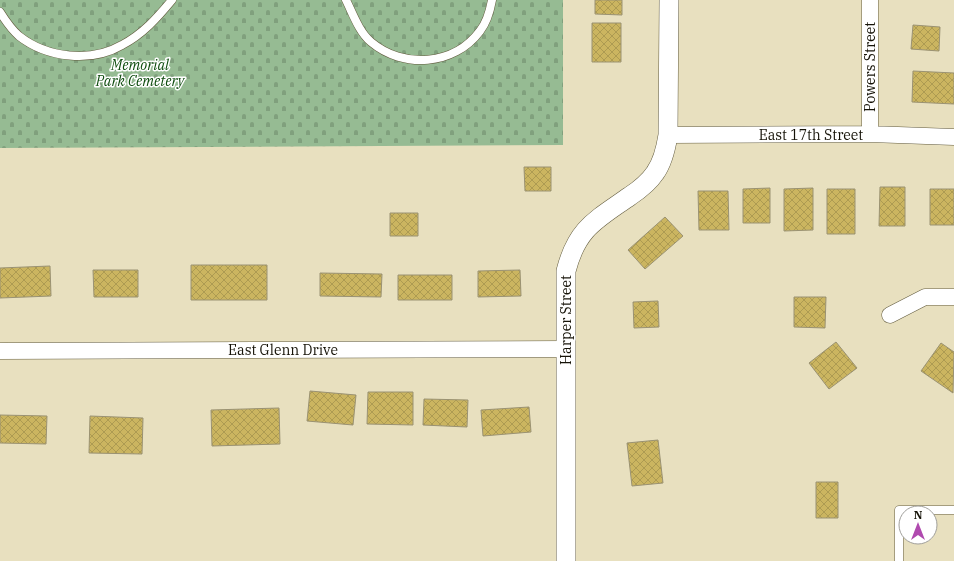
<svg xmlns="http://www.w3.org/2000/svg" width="954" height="561" font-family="'IBM Plex Serif',serif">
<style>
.cemetery{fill:url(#cemetery-stones)}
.building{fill:url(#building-cross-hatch);stroke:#9a9273}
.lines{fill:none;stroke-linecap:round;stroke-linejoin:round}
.service-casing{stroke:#625b3e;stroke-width:9}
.minor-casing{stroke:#625b3e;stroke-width:17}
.tertiary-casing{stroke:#625b3e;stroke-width:20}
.service{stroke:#fff;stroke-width:8}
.minor{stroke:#fff;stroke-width:16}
.tertiary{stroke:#fff;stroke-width:19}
.labels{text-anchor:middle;stroke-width:3;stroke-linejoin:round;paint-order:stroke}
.park-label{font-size:14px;font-style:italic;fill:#0e4c0e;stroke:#fff}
.street-label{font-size:14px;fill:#151207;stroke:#fff}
</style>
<defs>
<pattern id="cemetery-stones" width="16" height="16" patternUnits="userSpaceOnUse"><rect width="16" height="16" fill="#96bb93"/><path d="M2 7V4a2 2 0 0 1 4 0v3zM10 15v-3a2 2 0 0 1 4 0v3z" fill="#80a07d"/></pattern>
<pattern id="building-cross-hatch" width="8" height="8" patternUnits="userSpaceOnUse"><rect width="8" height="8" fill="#cbb560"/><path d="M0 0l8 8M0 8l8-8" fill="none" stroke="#ad9b52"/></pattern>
</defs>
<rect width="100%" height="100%" fill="#e8e0bf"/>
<path class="cemetery" d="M0 0H563V145L0 148Z"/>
<path class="building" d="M595 0H622V15L595 14Z
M592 23H621V62H592Z
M913 25 940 27 939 51 911 49Z
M913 71 954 73V104L912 102Z
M524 167H551V191H525Z
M880 187H905V226H879Z
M770 188V223H743V189Z
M813 188V230L784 231V189Z
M827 189H855V234H827Z
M930 189H954V225H930Z
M698 191H728L729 230H699Z
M390 213H418V236H390Z
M665 217 683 236 645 269 628 250Z
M191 265H267V300H191Z
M50 266 51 296 0 298V268Z
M93 270H138V297H94Z
M520 270 521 296 478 297V271Z
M320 273 382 274 381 297 320 296Z
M398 275H452V300H398Z
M794 297H826L825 328 794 327Z
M658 301 659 327 634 328 633 302Z
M836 342 857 368 829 389 809 363Z
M941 343 954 352 953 393 921 371Z
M310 391 356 395 353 425 307 421Z
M368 392H413V425L367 424Z
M424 399 468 400 467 427 423 425Z
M529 407 531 432 483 436 481 410Z
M279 408 280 444 212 446 211 410Z
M0 415 47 416 46 444 0 443Z
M90 416 143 418 142 454 89 453Z
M658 440 663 483 632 486 627 443Z
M816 482H838V518H816Z"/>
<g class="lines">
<g class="service-casing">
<path id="service" d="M346 0C353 14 359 32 371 42 403 69 454 66 480 31 487 22 490 11 492 0
M0 12C5 20 11 29 19 36 47 58 91 63 122 45 143 34 157 18 172 0
M899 561V510H954"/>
</g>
<g class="minor-casing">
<path id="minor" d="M870 0V134
M668 135 870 134 954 137
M890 315 925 297H954
M0 351 566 349"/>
</g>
<g class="tertiary-casing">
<path id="tertiary" d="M566 561V271C577 228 596 220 630 196 639 190 649 182 655 173 663 162 666 148 668 135L669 0"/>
</g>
<use href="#service" class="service"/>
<use href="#minor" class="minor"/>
<use href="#tertiary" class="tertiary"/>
</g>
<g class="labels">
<g class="park-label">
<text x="140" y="70">Memorial<tspan x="140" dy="16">Park Cemetery</tspan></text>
</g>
<g class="street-label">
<text transform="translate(870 67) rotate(-90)" y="5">Powers Street</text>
<text x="811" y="140">East 17th Street</text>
<text transform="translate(566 320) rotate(-90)" y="5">Harper Street</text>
<text x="283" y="355">East Glenn Drive</text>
</g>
</g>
<g transform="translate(918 525)"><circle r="19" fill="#ffffff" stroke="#a1a09c"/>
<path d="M0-3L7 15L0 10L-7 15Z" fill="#b04aaf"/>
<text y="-6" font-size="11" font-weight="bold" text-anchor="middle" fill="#151207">N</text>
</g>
</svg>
